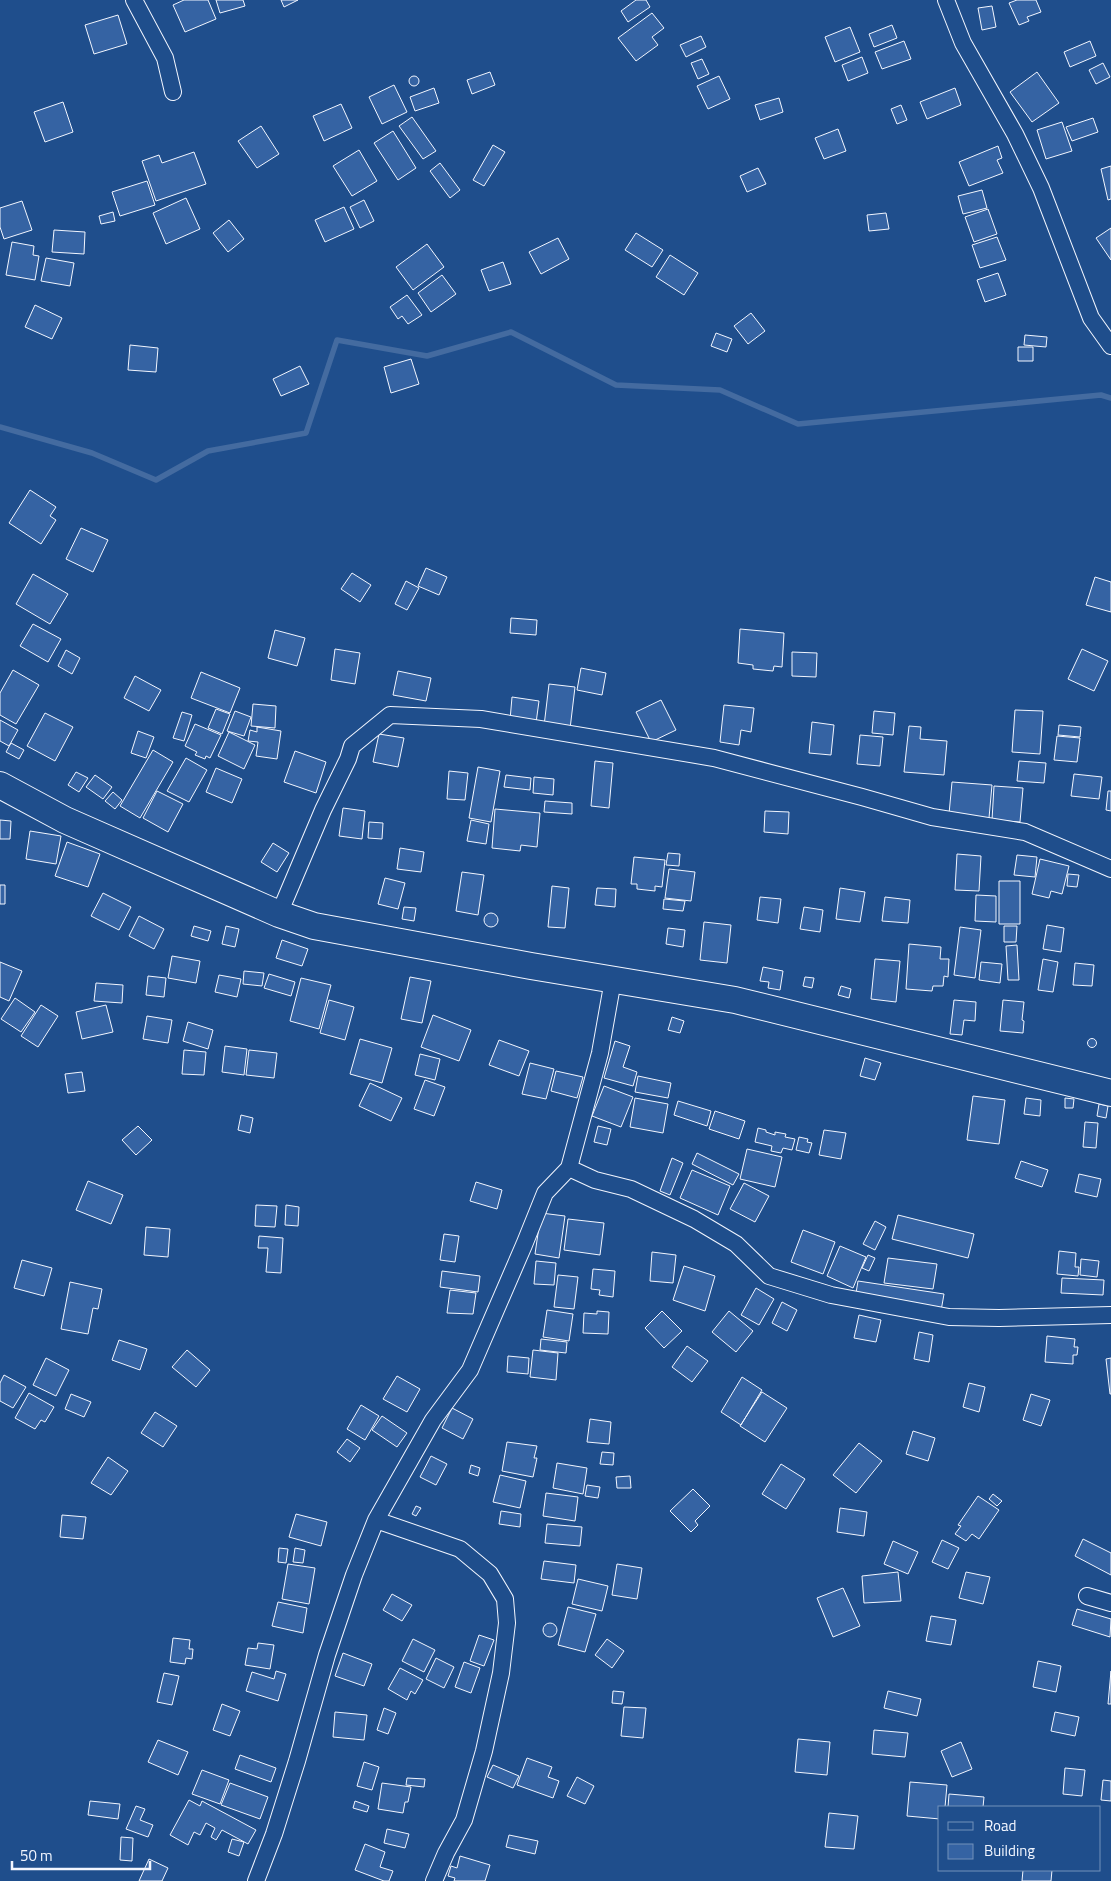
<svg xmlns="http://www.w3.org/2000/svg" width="1111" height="1881" font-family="'Titillium Web',sans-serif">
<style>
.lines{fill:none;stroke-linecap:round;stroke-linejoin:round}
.stream{stroke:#446ba0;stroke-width:5.5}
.building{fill:#3563a3;stroke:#f2f6ff}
.minor-casing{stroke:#f2f6ff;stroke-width:18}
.primary-casing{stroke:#f2f6ff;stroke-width:28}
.minor{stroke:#1f4e8c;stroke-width:16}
.primary{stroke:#1f4e8c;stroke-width:26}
</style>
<rect width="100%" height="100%" fill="#1f4e8c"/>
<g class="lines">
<path class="stream" d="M0 427 92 453 156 480 208 451 306 433 337 340 427 356 511 332 616 385 720 390 798 424 1101 395 1111 398"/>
</g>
<path class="building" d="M184 0H208L216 19 185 32 173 5Z
M216 0H243L245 6 220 13Z
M281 0H298L284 7Z
M636 0H646L650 7 628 22 621 11Z
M1017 0H1036L1041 12 1027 17 1029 21 1019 25 1009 3Z
M992 6 996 27 982 30 978 8Z
M652 13 664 28 652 37 658 45 636 61 618 38Z
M118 15 127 44 94 54 85 25Z
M892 25 897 38 874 47 869 34Z
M850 27 860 52 835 62 825 37Z
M701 36 706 47 686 57 680 45Z
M904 41 911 59 882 69 875 52Z
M1090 41 1096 56 1070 67 1064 52Z
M862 57 868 73 848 81 842 65Z
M702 59 709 74 698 79 691 63Z
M1103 63 1110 77 1096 84 1089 70Z
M490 72 495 85 472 94 467 80Z
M1037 72 1059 103 1032 122 1010 92Z
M409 81a5 5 0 1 1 10 0a5 5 0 1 1-10 0Z
M719 76 730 99 708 109 697 86Z
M394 85 407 112 382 124 369 97Z
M434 88 439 103 415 111 410 97Z
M955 88 961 105 927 119 920 102Z
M779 98 783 112 760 120 755 105Z
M63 102 73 132 45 142 34 112Z
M341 104 352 128 324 141 313 116Z
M901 105 907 120 897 124 891 109Z
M412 117 436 151 423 159 399 126Z
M1093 118 1098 132 1072 141 1066 127Z
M1062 122 1072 151 1046 159 1037 130Z
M261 126 279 154 257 168 238 141Z
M838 129 846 151 824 159 815 138Z
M393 131 416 168 398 180 374 143Z
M493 145 505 152 484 186 473 180Z
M998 146 1002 158 997 160 1003 173 969 186 959 162Z
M359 150 377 181 352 196 333 166Z
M194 152 206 184 156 201 142 161 159 155 162 163Z
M440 163 460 190 450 198 430 171Z
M1111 166V199L1108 200 1101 169Z
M758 168 766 184 747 192 740 176Z
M147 181 155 205 120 216 112 192Z
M982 190 987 208 963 214 958 196Z
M186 198 200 229 166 244 153 213Z
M364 200 374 221 360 228 350 207Z
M22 201 32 230 4 239 0 227V208Z
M344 207 354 229 325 242 315 220Z
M988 209 997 234 974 242 965 217Z
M113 212 115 221 101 224 99 216Z
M886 213 889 229 869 231 867 215Z
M229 220 244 239 228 252 213 233Z
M1111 228V260L1096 238Z
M54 230 85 232 84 254 52 252Z
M636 233 663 250 652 267 625 250Z
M997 237 1006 260 980 268 972 245Z
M558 238 569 259 541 274 529 252Z
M12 242 34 246 33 255 39 256 35 280 6 275Z
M427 244 444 267 413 290 396 267Z
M670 255 698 273 684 295 656 277Z
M46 258 74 263 70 286 41 281Z
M503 262 511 284 489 291 481 270Z
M998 273 1006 295 985 302 977 280Z
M442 275 456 294 431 312 418 293Z
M407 295 422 315 408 324 402 316 398 319 390 307Z
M35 305 62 318 52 339 25 327Z
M751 313 765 331 748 344 734 326Z
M716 333 732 339 727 352 711 346Z
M1025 335 1047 337 1046 347 1024 345Z
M130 345 158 348 156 372 128 370Z
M1018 347H1033V361H1018Z
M411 359 419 384 391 393 384 367Z
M300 366 309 384 281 396 273 379Z
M30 490 56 507 50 516 56 520 41 544 9 523Z
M81 528 108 540 93 572 66 559Z
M426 568 447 577 439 595 418 586Z
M352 573 371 585 360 602 341 589Z
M33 574 68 594 50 624 16 604Z
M1095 577 1111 582V612L1086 605Z
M406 581 419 588 407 610 395 604Z
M511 618 537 620 536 635 510 633Z
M33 624 61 639 48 662 20 646Z
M740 629 784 633 782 667 774 666 773 671 753 669V665L738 663Z
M275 630 305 638 297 666 268 658Z
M335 649 360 653 355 684 331 680Z
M1082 649 1108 661 1094 691 1068 679Z
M66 650 80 658 72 674 58 666Z
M792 652 817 653 816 677 792 676Z
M581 668 606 673 602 695 577 690Z
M13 670 39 685 16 724 0 715V693Z
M398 671 431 678 426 701 393 695Z
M201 672 240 688 230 713 191 698Z
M135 676 161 690 149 711 124 698Z
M549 684 575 687 570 729 544 726Z
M512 697 539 701 536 723 510 720Z
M661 700 676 730 651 742 636 712Z
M253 704 276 706 275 728 251 726Z
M724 705 754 708 751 732 741 730 739 745 720 742Z
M216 709 230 714 222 734 208 728Z
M1015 710 1043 711 1040 754 1012 752Z
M235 711 251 717 244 736 227 731Z
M874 711 895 713 893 735 872 733Z
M182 712 192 715 184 741 173 738Z
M45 713 73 727 55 761 27 746Z
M0 720 18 730 9 746 0 741Z
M812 722 834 725 831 755 809 753Z
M195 724 221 735 210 758 206 756 205 759 195 755 197 752 185 746Z
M1059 725 1081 727 1080 737 1058 735Z
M909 726 921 727 920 739 947 741 944 775 904 772Z
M257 727 281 731 277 759 256 756 258 742 248 741 250 730 257 732Z
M138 731 154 737 146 758 131 753Z
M229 732 255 745 244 769 218 756Z
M379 734 404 738 398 767 373 762Z
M860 735 883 737 880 766 857 764Z
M1057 736 1080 738 1077 762 1054 760Z
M11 743 24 750 19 759 6 752Z
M153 750 173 762 140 818 120 806Z
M295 751 326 762 316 793 284 782Z
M186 758 207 770 189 802 167 791Z
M595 761 613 763 609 808 591 806Z
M1019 761 1046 763 1044 783 1017 781Z
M478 767 500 771 491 822 469 818Z
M216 768 242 779 232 803 206 792Z
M449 771 468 773 465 800 447 799Z
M76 772 88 778 79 792 68 785Z
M1074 774 1102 777 1099 799 1071 796Z
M95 775 112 787 103 799 86 787Z
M506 775 531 778 530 790 504 787Z
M534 777 554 779 553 795 533 793Z
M952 782 992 785 989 818 949 814Z
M994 786 1023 788 1020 822 992 820Z
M157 791 183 804 168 832 143 818Z
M1108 791H1111V811L1106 810Z
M113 792 122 800 115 809 105 801Z
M545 801 572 803V814L544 812Z
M343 808 365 811 362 839 339 836Z
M495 809 540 813 537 847 521 845 520 851 492 848Z
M765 811 789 812 788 834 764 832Z
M0 820 11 821 10 839H0Z
M471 820 489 824 486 844 467 841Z
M369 822 383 823 382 839 368 838Z
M30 831 61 836 56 864 26 859Z
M67 842 100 854 88 887 55 876Z
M273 843 289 853 277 872 261 862Z
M400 848 424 852 421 872 397 869Z
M668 853 680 854 679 866 666 865Z
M957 854 981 856 979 891 955 890Z
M1017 855 1037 857 1035 877 1014 875Z
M634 857 665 860 662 887 655 886V891L637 889V884H631Z
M1040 859 1069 866 1062 894 1051 891 1049 898 1032 894Z
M669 869 695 872 691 901 665 898Z
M462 872 484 875 478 915 456 911Z
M1068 874 1079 875 1077 887 1067 886Z
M385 878 405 883 398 909 378 904Z
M999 881H1020V924H999Z
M0 885H5V904H0Z
M552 886 569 888 565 928 548 927Z
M597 888 616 889 615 907 595 905Z
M840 888 865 892 860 922 836 919Z
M103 893 131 907 119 930 91 916Z
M976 895 996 896V922L975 921Z
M760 897 781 899 778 923 757 920Z
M885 897 910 900 908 923 882 921Z
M664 899 685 901 683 911 663 909Z
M404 907 416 908 414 921 402 919Z
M804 907 823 910 820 932 800 929Z
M484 920a7 7 0 1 1 14 0a7 7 0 1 1-14 0Z
M139 916 164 929 154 949 129 936Z
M704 922 731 925 727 963 700 960Z
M1047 925 1064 928 1061 952 1043 949Z
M194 926 211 931 208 941 191 936Z
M226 926 239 929 235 947 222 944Z
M1004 926H1017L1016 942H1004Z
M960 927 981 930 975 978 954 975Z
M668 928 685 930 683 947 666 944Z
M282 940 308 949 302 966 276 958Z
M909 944 941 947 940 959H949L948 977 944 976 943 986H933L932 991 906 989Z
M1017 945 1019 980H1008L1006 946Z
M172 956 200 961 196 983 168 978Z
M875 959 900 961 896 1002 871 999Z
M1043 959 1058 962 1053 992 1038 990Z
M0 962 22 971 9 1001 0 997Z
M981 962 1002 964 1000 983 979 980Z
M1075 963 1094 965 1092 986 1073 985Z
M763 967 783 971 780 990 768 988 769 982 760 981Z
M244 971 264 973 262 986 243 984Z
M269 974 295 982 291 996 264 988Z
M219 975 241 979 237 997 215 992Z
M148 976 166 978 164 997 146 995Z
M410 977 431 981 422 1023 401 1019Z
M805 977 814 978 812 988 803 986Z
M301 978 331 985 319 1029 290 1021Z
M96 983 123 985 122 1003 94 1001Z
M841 986 851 989 849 998 838 995Z
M15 998 35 1012 21 1032 1 1019Z
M329 1000 354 1007 345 1040 320 1033Z
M954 1000 976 1002 975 1021 964 1020 962 1035 950 1034Z
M1003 1000 1024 1002 1022 1020 1024 1021 1023 1033 1000 1031Z
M41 1005 58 1016 38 1047 21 1036Z
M106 1005 113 1032 82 1039 76 1012Z
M433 1015 471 1030 459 1061 421 1047Z
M147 1016 172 1020 168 1043 143 1039Z
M672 1017 684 1021 680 1033 668 1030Z
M188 1022 213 1030 208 1049 183 1041Z
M1087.5 1043a4.5 4.5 0 1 1 9 0a4.5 4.5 0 1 1-9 0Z
M360 1039 392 1048 382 1083 350 1074Z
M499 1040 529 1051 519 1076 489 1065Z
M615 1041 630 1046 623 1067 637 1072 633 1086 604 1078Z
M225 1046 247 1049 244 1075 222 1072Z
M184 1050 206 1052 204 1075 182 1074Z
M249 1050 277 1053 274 1078 246 1075Z
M420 1054 440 1059 435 1080 415 1075Z
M865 1058 881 1063 875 1080 860 1076Z
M530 1063 554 1069 546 1099 522 1094Z
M556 1071 583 1077 577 1098 551 1091Z
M82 1072 85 1091 68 1093 65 1074Z
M638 1076 671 1083 668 1098 635 1092Z
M425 1080 445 1087 434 1116 414 1109Z
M370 1083 402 1098 391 1121 359 1106Z
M604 1086 633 1097 621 1127 592 1116Z
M973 1096 1005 1100 999 1144 967 1140Z
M635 1098 668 1104 663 1133 630 1127Z
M1026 1098 1041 1100 1040 1116 1024 1114Z
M1065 1098 1074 1099 1073 1108H1065Z
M678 1101 711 1111 707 1126 674 1115Z
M1099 1104 1108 1106 1106 1118 1097 1116Z
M715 1111 745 1121 739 1139 709 1129Z
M241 1115 253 1118 250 1133 238 1130Z
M1085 1122 1098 1123 1096 1148 1083 1147Z
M138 1126 152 1140 136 1155 122 1140Z
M598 1126 611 1129 607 1145 594 1142Z
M758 1128 766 1130V1132L775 1135V1132L786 1134 785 1137 795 1139 792 1150 783 1148 781 1153 771 1151 772 1146 755 1142Z
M824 1130 846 1133 841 1159 819 1155Z
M799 1137 808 1139 807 1142 812 1143 809 1153 796 1150Z
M747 1149 782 1157 775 1187 740 1179Z
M697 1153 739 1174 733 1185 692 1164Z
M672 1158 683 1163 670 1195 660 1191Z
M1021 1161 1048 1170 1042 1187 1015 1178Z
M692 1170 730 1186 718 1215 680 1198Z
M1079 1174 1101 1179 1097 1197 1075 1192Z
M88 1181 123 1195 111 1224 76 1210Z
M476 1182 502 1190 497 1209 470 1201Z
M744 1183 769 1196 755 1222 730 1209Z
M256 1205 277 1206 275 1227 255 1226Z
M286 1205 299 1207 298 1226 285 1225Z
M541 1213 565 1216 559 1258 535 1254Z
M898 1215 974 1234 968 1258 892 1239Z
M568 1219 604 1223 600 1255 564 1250Z
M875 1221 886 1227 875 1250 863 1244Z
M146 1227 170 1229 168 1257 144 1255Z
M803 1230 835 1242 823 1274 791 1262Z
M444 1234 459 1236 455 1262 440 1260Z
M259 1236 283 1238 281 1273 266 1272 268 1248H258Z
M840 1246 866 1257 853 1288 827 1276Z
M1059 1251 1076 1253 1075 1267H1079L1078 1276 1057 1274Z
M652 1252 676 1255 673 1283 650 1281Z
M868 1255 875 1258 869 1271 862 1268Z
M888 1258 937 1264 933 1289 884 1283Z
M1081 1259 1099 1261 1097 1277 1080 1275Z
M22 1260 52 1268 44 1296 14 1288Z
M536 1261 556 1263 554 1285 534 1284Z
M684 1266 715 1276 705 1311 673 1300Z
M593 1269 615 1271 613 1297 599 1295 600 1290 591 1289Z
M442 1271 480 1276 478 1292 440 1287Z
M558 1275 578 1277 574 1309 554 1307Z
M1062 1278 1104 1280 1103 1295 1061 1293Z
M858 1281 944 1294 941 1311 855 1299Z
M70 1282 102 1289 98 1309 93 1308 88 1334 61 1329Z
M756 1288 774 1299 759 1325 741 1315Z
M450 1290 476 1293 473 1314 447 1313Z
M782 1302 797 1310 787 1331 772 1323Z
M547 1310 573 1314 569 1341 543 1337Z
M597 1311 609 1312 608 1334 583 1333 584 1313 597 1314Z
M662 1311 682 1331 664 1348 645 1328Z
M729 1311 753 1331 736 1352 712 1332Z
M859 1315 881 1320 876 1342 854 1338Z
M919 1332 933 1335 929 1362 914 1359Z
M1047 1336 1075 1339 1074 1347H1078L1077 1355H1073V1364L1045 1362Z
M541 1339 567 1342 566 1353 540 1350Z
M119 1340 147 1349 140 1370 112 1360Z
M687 1346 708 1361 692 1382 672 1367Z
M187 1350 210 1370 196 1387 172 1367Z
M533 1350 558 1353 556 1380 530 1377Z
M508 1356 529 1358 528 1374 507 1372Z
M46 1358 69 1370 56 1396 33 1385Z
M1111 1358V1394H1110L1106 1359Z
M4 1375 26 1387 13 1408 0 1401V1383Z
M397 1376 420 1389 407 1412 383 1399Z
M742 1377 762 1390 741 1425 721 1412Z
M969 1383 985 1387 979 1412 963 1407Z
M762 1392 787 1408 765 1442 740 1426Z
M29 1393 54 1407 45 1422 41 1420 35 1429 15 1418Z
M71 1394 91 1402 84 1417 65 1409Z
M1031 1394 1050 1400 1041 1426 1023 1420Z
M361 1405 379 1416 365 1440 347 1429Z
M452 1408 473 1419 463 1439 442 1428Z
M155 1412 177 1426 163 1447 141 1433Z
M382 1416 407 1433 397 1447 372 1430Z
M590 1419 611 1422 609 1444 587 1442Z
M913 1431 935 1438 928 1461 906 1454Z
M347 1439 360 1448 350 1462 337 1452Z
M507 1442 537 1446 534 1458H537L533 1477 502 1471Z
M859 1443 882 1461 856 1493 833 1475Z
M602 1452 614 1453 613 1465 600 1464Z
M431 1456 447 1464 436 1485 420 1477Z
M108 1457 128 1471 111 1495 91 1483Z
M557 1463 587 1468 583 1494 553 1488Z
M781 1464 805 1479 786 1509 762 1494Z
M471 1465 480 1468 478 1476 469 1473Z
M500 1475 526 1481 520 1508 493 1502Z
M630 1476 631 1488H617L616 1477Z
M587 1485 600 1487 598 1498 585 1496Z
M693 1489 710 1506 695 1521 698 1525 691 1532 670 1511Z
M546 1493 578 1497 575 1521 543 1516Z
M993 1494 1002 1501 997 1506 989 1499Z
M978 1496 999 1510 979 1539 972 1534 966 1541 955 1534 961 1526 958 1525Z
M416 1506 421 1508 416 1516 412 1514Z
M840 1508 867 1512 864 1536 837 1532Z
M501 1511 521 1514 520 1527 499 1524Z
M296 1514 327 1522 321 1546 289 1537Z
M62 1515 86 1517 83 1539 60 1537Z
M547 1524 582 1527 580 1546 545 1543Z
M1083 1539 1111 1553V1575L1075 1556Z
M942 1540 959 1548 948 1569 932 1562Z
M893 1541 918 1552 908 1574 884 1564Z
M279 1548 288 1549 286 1563 278 1562Z
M295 1548 305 1550 303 1563 293 1562Z
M544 1561 576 1565 574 1583 541 1579Z
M288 1564 315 1568 309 1604 282 1599Z
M617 1564 642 1568 637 1599 612 1595Z
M898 1572 901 1601 864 1603 862 1576Z
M966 1572 990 1577 983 1604 959 1598Z
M578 1579 608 1586 602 1611 572 1604Z
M843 1588 860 1626 833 1637 817 1598Z
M392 1594 412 1605 402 1621 383 1610Z
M278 1602 307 1608 303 1633 272 1626Z
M568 1607 596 1614 585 1652 558 1645Z
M1077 1609 1111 1619 1110 1637 1072 1625Z
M931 1616 956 1620 951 1645 926 1641Z
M543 1630a7 7 0 1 1 14 0a7 7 0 1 1-14 0Z
M479 1635 494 1640 484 1666 470 1661Z
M173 1638 190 1640 189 1649H193L192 1659 186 1658 185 1664 170 1662Z
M413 1639 435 1650 424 1672 402 1661Z
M607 1639 624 1651 612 1668 595 1655Z
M258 1643 274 1645 270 1669 245 1665 248 1648 257 1649Z
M343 1653 372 1664 364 1686 335 1676Z
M436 1658 454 1667 444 1688 426 1679Z
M1038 1661 1061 1666 1056 1692 1033 1687Z
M464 1662 480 1668 471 1693 455 1687Z
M400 1668 423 1680 415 1694 411 1691 407 1700 388 1689Z
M276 1671 286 1674 278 1701 246 1691 252 1672 274 1679Z
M1111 1671V1704H1108Z
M164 1673 179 1676 172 1705 157 1702Z
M613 1691 624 1692 622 1704 612 1703Z
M888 1691 921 1699 917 1716 884 1708Z
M222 1704 240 1711 230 1736 213 1730Z
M624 1707 646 1708 643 1738 621 1736Z
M384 1708 396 1713 388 1734 377 1730Z
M335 1712 367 1715 364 1740 333 1737Z
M1055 1712 1079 1717 1075 1736 1051 1731Z
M874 1730 908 1733 905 1757 872 1754Z
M798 1739 830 1742 827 1775 795 1772Z
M158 1740 188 1752 178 1775 148 1762Z
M961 1742 972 1769 952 1777 941 1751Z
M240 1755 276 1768 271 1782 235 1769Z
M527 1758 552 1767 548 1777 559 1781 553 1798 517 1785Z
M364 1762 379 1767 372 1790 357 1786Z
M493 1765 519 1776 513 1788 487 1777Z
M1065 1768 1085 1770 1082 1796 1063 1794Z
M202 1770 229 1780 220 1804 192 1794Z
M577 1777 594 1786 585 1804 567 1796Z
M407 1778 425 1779 424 1787 406 1785Z
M1103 1780 1111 1781V1801L1101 1800Z
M910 1782 947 1785 945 1807H940V1819L907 1816Z
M230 1783 268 1797 260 1819 221 1805Z
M382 1783 411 1787 408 1802H405L403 1813 378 1809Z
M949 1794 984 1797 983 1807H948Z
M189 1800 200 1806 202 1801 256 1830 248 1844 222 1830 216 1840 211 1837 215 1828 206 1823 200 1835 194 1832 188 1845 170 1835Z
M90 1801 120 1804 118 1819 88 1815Z
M355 1801 369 1806 367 1812 353 1808Z
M136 1806 145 1809 140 1820 153 1825 148 1837 126 1829Z
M829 1813 858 1816 854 1849 825 1847Z
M387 1829 409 1834 405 1848 384 1843Z
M509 1835 538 1841 535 1854 506 1847Z
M121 1837 133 1838 132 1861 120 1860Z
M232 1839 244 1842 239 1856 228 1852Z
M365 1844 385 1852 380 1867 393 1871 389 1881H384L355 1870Z
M460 1856 490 1865 485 1881H454L455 1878 448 1876 451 1866 457 1868Z
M149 1859 168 1868 162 1881H139Z
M1023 1870H1052L1051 1881H1022Z"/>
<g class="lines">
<g class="minor-casing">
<path id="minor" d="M134 0 165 58 173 92
M946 0 963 43 1015 134 1041 188 1091 318 1111 346
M279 914 323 810 348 759 352 746 390 715 481 719 714 758 862 797 932 817 1025 832 1111 869
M569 1168 595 1180 631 1189 694 1219 736 1244 769 1276 831 1295 949 1317 999 1318 1111 1315
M376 1520 460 1549 490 1574 505 1599 507 1623 501 1673 484 1751 464 1820 446 1853 434 1881
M1087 1596 1111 1603
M256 1881 274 1834 297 1761 327 1655 354 1575 376 1520 433 1420 470 1370 524 1245 545 1193 569 1168 600 1053 613 980"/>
</g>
<g class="primary-casing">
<path id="primary" d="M0 785 65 820 279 914 314 926 531 966 735 1000 1111 1093"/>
</g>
<use href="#minor" class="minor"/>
<use href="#primary" class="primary"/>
</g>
<rect x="938" y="1806" width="162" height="65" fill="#1f4e8c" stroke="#7391ba"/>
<rect x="948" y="1822" width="25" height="8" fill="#1f4e8c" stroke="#7391ba"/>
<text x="984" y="1831" font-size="15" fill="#f2f6ff">Road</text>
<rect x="948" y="1844" width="25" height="15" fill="#3563a3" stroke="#7391ba"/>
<text x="984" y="1856" font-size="15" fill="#f2f6ff">Building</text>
<path d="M12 1861v8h138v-8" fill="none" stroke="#f2f6ff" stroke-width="2.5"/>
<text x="20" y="1861" font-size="15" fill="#f2f6ff" stroke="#1f4e8c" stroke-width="4" paint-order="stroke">50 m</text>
</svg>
